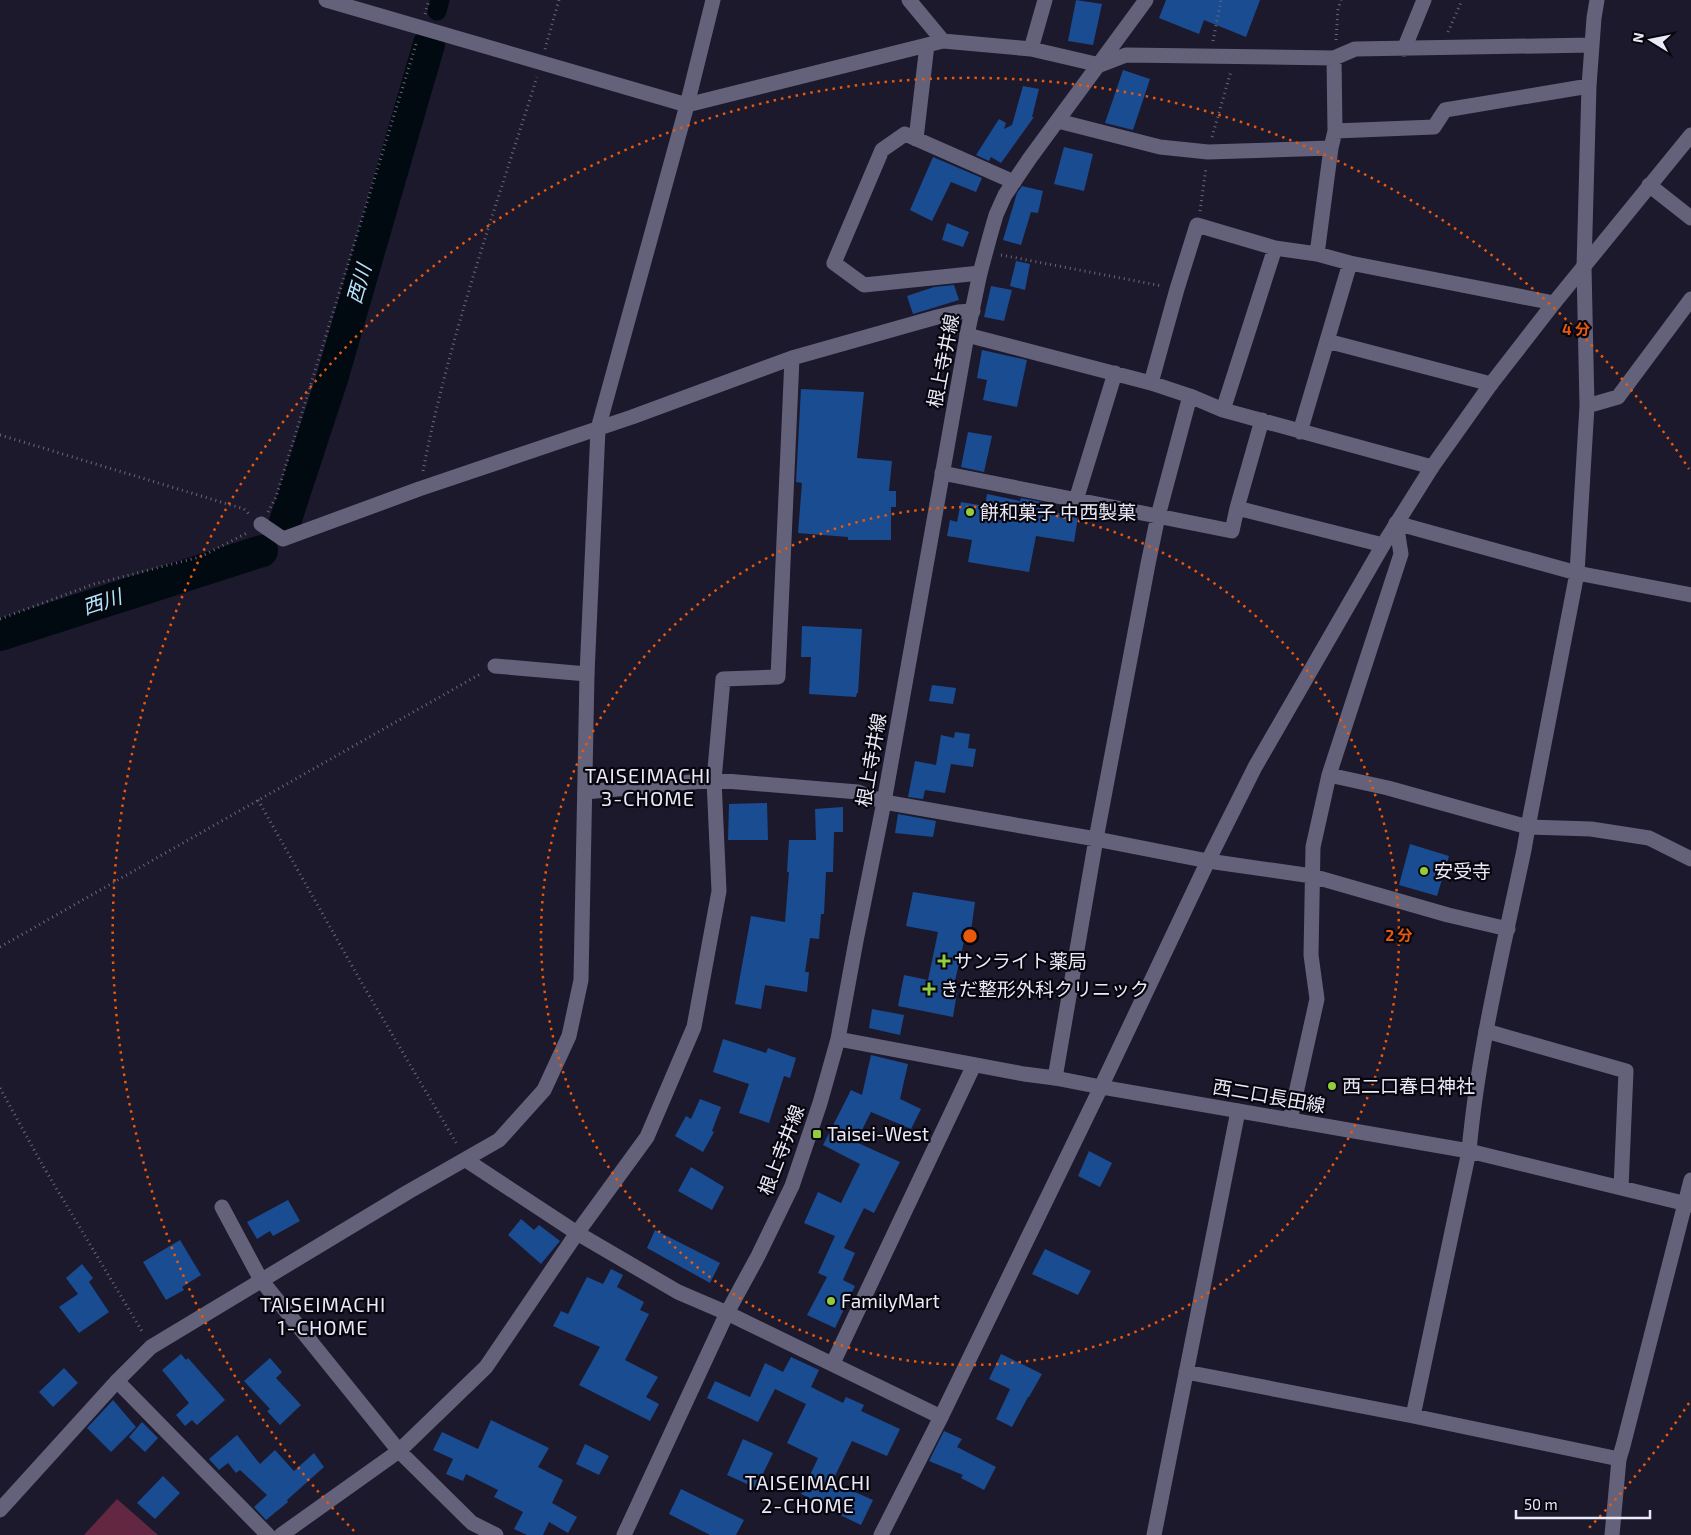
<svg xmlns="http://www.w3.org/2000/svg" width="1691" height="1535" font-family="'Exo 2','Noto Sans JP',sans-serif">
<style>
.green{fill:#632742}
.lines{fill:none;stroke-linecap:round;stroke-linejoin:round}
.canal{stroke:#000a10;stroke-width:19}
.river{stroke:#000a10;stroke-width:32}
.building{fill:#1a4c92}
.path{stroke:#6a6879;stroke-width:3;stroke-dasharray:1 4;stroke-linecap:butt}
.street{stroke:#64627a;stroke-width:15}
.secondary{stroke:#64627a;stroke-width:15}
.ring{fill:none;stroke:#e8590c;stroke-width:2.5;stroke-dasharray:2.5 5}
.poi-dot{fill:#92cd3e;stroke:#07060e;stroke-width:2}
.labels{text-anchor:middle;stroke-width:4.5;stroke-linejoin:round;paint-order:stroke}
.street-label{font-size:19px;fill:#eae9f7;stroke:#07060e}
.poi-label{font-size:19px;fill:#eae9f7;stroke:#07060e;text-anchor:start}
.water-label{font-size:20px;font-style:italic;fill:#b1e7fd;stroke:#07060e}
.neighbourhood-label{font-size:20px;letter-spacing:1px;fill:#eae9f7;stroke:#07060e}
.centre{fill:#e8590c;stroke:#07060e;stroke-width:2.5}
.ring-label{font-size:15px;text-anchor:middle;font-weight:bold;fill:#e8590c;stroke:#07060e;stroke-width:4.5;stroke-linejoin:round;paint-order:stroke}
</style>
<rect width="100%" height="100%" fill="#1c192d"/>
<path class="green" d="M117 1499 158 1535H84Z"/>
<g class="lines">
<path class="canal" d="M437 11 440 0"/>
<path class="river" d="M285 522 332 379 429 44
M0 635 262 551"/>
</g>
<path class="building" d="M1076 0 1102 4 1093 45 1068 41Z
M1166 0H1260L1246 37 1204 20 1199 34 1159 18Z
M1123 70 1150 79 1133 130 1105 123Z
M1023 86 1039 89 1032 117H1034L1001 163 991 157 989 161 976 155 999 119 1006 123 1004 129 1012 125Z
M1064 147 1093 154 1084 191 1054 184Z
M933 157 982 178 976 192 951 182 932 221 910 210Z
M1022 186 1043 191 1038 213 1031 212 1021 245 1003 240 1017 193Z
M947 223 969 232 963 247 942 240Z
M1016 261 1030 264 1025 290 1010 286Z
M954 285 959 300 913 314 907 296 934 287Z
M991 286 1012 290 1004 321 984 317Z
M982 350 1027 360 1017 407 983 400 987 380 977 378Z
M801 389 864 392 857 458 892 461 889 491H896V507H891V540H848V537L798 533 802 483 796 482Z
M968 432 992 436 984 472 961 467Z
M987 494 1020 501 1021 498 1047 503 1045 510 1078 517 1074 542 1036 536 1029 572 968 562 972 540 947 536 950 520 957 522 961 502 985 506Z
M802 626 862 629 858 693H857L856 697 809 694 811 657H801Z
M932 685 956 688 953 704 929 701Z
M955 732 970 734 968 748 976 749 973 767 951 764 945 793 925 790 923 799 908 797 915 761 936 765 941 735 954 738Z
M767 803 768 840H728L729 804Z
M843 807V832H834L833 872H826L824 914H821L819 939 810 938 805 972H809L807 992 765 985 761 1009 735 1004 751 916 785 922 789 872H787L789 840H816L815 809Z
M898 814 936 821 933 837 895 833Z
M1410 844 1449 856 1437 896 1399 885Z
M913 892 975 902 970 938 965 937 954 985 958 986 953 1017 898 1006 904 975 928 980 938 932 906 926Z
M872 1009 904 1015 900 1035 869 1028Z
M723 1039 766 1053 768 1048 796 1058 790 1078 784 1076 769 1123 739 1113 749 1084 713 1072Z
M871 1055 908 1064 900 1099 921 1109 911 1129 871 1112 856 1142 900 1162 874 1213 864 1208 844 1248 855 1253 843 1280 855 1286 835 1328 807 1315 827 1277 818 1273 835 1236 804 1223 818 1192 841 1203 860 1164 823 1145 851 1090 862 1095Z
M700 1099 721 1107 712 1131 714 1132 703 1152 675 1136 686 1116 691 1119Z
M1089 1151 1112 1163 1100 1187 1078 1176Z
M691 1167 724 1187 712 1210 678 1191Z
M288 1200 300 1221 273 1236 270 1231 257 1239 247 1222Z
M521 1219 534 1230 539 1225 560 1241 541 1264 508 1235Z
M655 1230 720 1263 710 1283 647 1248Z
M180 1240 201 1275 182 1287 184 1290 166 1300 143 1262Z
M1045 1249 1091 1271 1078 1295 1032 1274Z
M82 1264 93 1278 89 1282 109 1312 79 1333 59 1307 78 1294 66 1278Z
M611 1269 623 1275 617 1287 644 1302 640 1310 649 1314 625 1360 658 1377 646 1397 659 1404 650 1421 579 1385 600 1347 553 1326 561 1311 568 1314 587 1277 603 1284Z
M181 1354 186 1360 188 1358 225 1400 197 1425 192 1420 185 1426 176 1415 189 1403 162 1370Z
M1001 1354 1042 1374 1029 1397H1028L1012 1427 996 1419 1010 1389 989 1379Z
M791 1357 819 1370 811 1387 843 1403 846 1397 864 1405 861 1411 900 1429 887 1456 852 1441 832 1482 873 1500 861 1525 834 1512V1510L801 1494 818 1458 787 1443 806 1404 775 1389 758 1422 707 1398 715 1381 750 1397 765 1363 783 1372Z
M270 1358 282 1372 276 1378 301 1405 280 1425 267 1411 270 1409 244 1381Z
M64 1368 78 1383 53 1407 39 1392Z
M113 1400 136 1427 111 1452 87 1428Z
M491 1420 549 1448 538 1467 563 1480 552 1503 577 1517 568 1533 549 1522 543 1535H527L514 1529 523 1512 494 1497 498 1490 466 1474 463 1481 446 1474 453 1459 433 1450 442 1432 478 1449Z
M142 1422 158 1438 145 1452 129 1437Z
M944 1431 962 1439 957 1447 996 1467 984 1490 961 1478 963 1475 929 1461Z
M237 1435 260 1464 275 1450 294 1471 314 1453 324 1467 287 1500 288 1502 266 1520 254 1507 267 1495 240 1470 236 1473 228 1463 219 1470 209 1459Z
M743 1439 773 1453 756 1488 727 1475Z
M585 1444 609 1456 599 1475 576 1464Z
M163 1476 180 1493 155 1519 137 1503Z
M681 1489 744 1520 736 1535H710L669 1514Z"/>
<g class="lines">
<path class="path" d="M425 14 429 0
M1448 32 1462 0
M1336 40 1338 9 1341 0
M1213 41 1221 0
M545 49 559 0
M1212 137 1231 71
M1200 211 1206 168
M1001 255 1162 286
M0 435 244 509 249 514
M423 471C449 337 496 207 537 77
M268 512 276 497 417 41
M0 619 94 584 200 557 249 532
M258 800 360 980 458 1146
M0 947 482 673
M0 1088 43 1166 143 1333"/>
<path class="street" d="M909 0 943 41
M1031 49 1045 0
M1404 49 1424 0
M687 105 943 41 1031 49 1100 65 1126 55 1334 58 1355 49 1592 45
M1058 121 1160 147 1208 152 1331 148
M1335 131 1434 127 1445 110 1589 86
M916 139 927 45
M1649 185 1691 218
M1317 254 1350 263 1554 303
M980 273 864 285 834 263 882 150 905 134 1014 182
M967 335 1151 383 1190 396 1223 410 1432 467
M1327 341 1491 384
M1151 383 1177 289 1197 225 1275 248
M1587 406 1618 397 1691 299
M1223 410 1275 248 1317 254 1331 148 1335 131 1334 58
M1300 432 1350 263
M942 473 1232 531 1237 508 1262 420
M1076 500 1115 373
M1237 508 1383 545
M261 524 283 539 419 489 632 417 792 358 937 317 958 312 973 311
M495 666 587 674
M1329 775 1388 788 1528 827 1577 573 1587 406 1584 267 1589 86 1594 18 1597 0
M585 792 714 780 858 792 884 802 1096 839 1208 861 1312 876 1448 915 1508 929
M1486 1031 1626 1071 1621 1188
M1055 1078 1096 839 1148 564 1158 516 1190 396
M1290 1120 1317 999 1311 955 1313 847 1329 775 1401 554 1396 523 1577 573 1691 595
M222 1207 261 1280 399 1451 472 1523 496 1535
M727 1313 941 1417
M833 1363 974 1065
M1186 1372 1413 1416 1619 1459
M117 1381 268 1535
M1413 1416 1469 1151 1691 1205
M281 1535 399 1451 486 1367 577 1233 647 1137 694 1027 719 891 714 780 723 679 778 677 792 358
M1154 1535 1238 1111"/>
<path class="secondary" d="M326 0 687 105
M838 1039 1024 1074 1055 1078 1101 1087 1469 1151C1478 1050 1503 950 1524 850L1528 827 1591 829 1649 838 1691 859
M466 1160 577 1233 678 1292 727 1313
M0 1510 117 1381 151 1347 408 1192 499 1140 544 1090 569 1036 581 980 587 674 598 429 687 105 713 0
M624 1535 727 1313 758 1256 792 1186 820 1103 838 1039 856 941 884 802 967 335 980 273 990 236 996 215 1005 195 1030 158 1146 0
M881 1535 941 1417 1101 1087 1208 861 1255 767 1383 545 1432 467 1491 384 1554 303 1691 135
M1612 1535 1619 1459 1623 1446 1691 1180"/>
</g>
<g class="ring">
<circle cx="970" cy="936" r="429"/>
<path d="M1689 1403A857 857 0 0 1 1586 1531M354 1531A857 857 0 1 1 1689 469"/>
</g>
<g class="poi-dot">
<circle cx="970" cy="512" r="5"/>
<circle cx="1424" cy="871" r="5"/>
<path d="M941.5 953.5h5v5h5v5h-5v5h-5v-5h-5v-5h5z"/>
<path d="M926.5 981.5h5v5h5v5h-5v5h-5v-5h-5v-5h5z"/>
<circle cx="1332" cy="1086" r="5"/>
<rect x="812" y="1129" width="10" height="10" rx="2.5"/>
<circle cx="831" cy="1301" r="5"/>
</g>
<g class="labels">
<g class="street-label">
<text transform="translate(943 361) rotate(-79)" y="7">根上寺井線</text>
<text transform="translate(871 760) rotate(-80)" y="7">根上寺井線</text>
<text transform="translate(1269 1096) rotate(10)" y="7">西二口長田線</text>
<text transform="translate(781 1150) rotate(-69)" y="7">根上寺井線</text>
</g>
<g class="poi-label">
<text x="980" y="519">餅和菓子 中西製菓</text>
<text x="1434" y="878">安受寺</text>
<text x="954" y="968">サンライト薬局</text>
<text x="940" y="996">きだ整形外科クリニック</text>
<text x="1342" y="1093">西二口春日神社</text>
<text x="827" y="1141">Taisei-West</text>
<text x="841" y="1308">FamilyMart</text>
</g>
<g class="water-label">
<text transform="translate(359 284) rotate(-74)" y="7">西川</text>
<text transform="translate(102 602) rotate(-18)" y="7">西川</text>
</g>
<g class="neighbourhood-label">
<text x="648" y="783">TAISEIMACHI<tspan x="648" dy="23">3-CHOME</tspan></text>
<text x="323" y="1312">TAISEIMACHI<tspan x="323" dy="23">1-CHOME</tspan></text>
<text x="808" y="1490">TAISEIMACHI<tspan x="808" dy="23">2-CHOME</tspan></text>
</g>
</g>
<circle cx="970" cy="936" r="8" class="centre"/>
<g class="ring-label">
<text x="1576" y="335">4 分</text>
<text x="1399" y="941">2 分</text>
</g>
<g transform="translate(1651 40) rotate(280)" stroke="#07060e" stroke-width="4" paint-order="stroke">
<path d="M0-4L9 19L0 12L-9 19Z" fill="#eae9f7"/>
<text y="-8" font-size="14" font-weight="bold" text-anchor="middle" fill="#eae9f7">N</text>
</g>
<path d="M1516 1510v8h134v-8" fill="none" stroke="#eae9f7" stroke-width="2.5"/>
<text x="1524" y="1510" font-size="15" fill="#eae9f7" stroke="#07060e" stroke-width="4" paint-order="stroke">50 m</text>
</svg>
